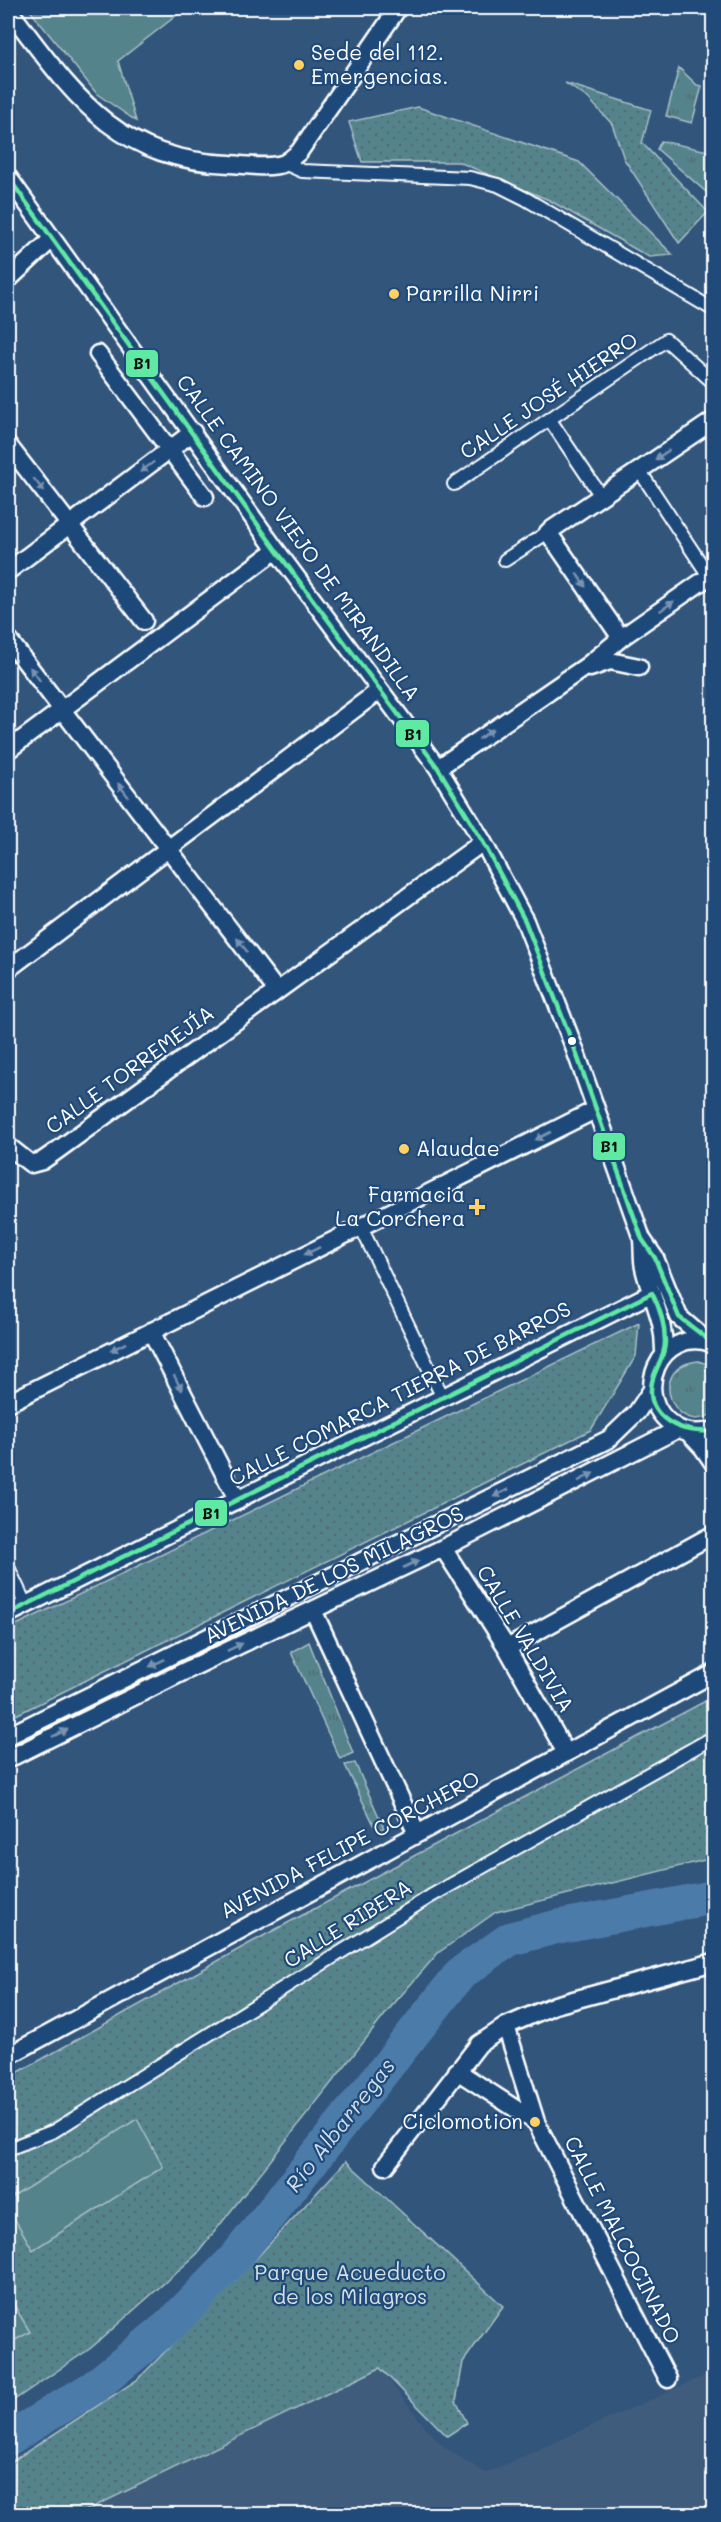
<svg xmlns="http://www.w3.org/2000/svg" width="721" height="2522" font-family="Mali,sans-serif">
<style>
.built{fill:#405c7d}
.grass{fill:url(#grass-tufts);stroke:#aac1c6;stroke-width:1.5}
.park{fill:url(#park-dots);stroke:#aac1c6;stroke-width:1.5}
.pitch{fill:#55838c;stroke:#aac1c6;stroke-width:1.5}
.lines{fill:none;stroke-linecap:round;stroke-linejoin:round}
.river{stroke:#4c7ba9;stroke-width:34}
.pedestrian-casing{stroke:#fff;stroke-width:16}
.minor-casing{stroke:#fff;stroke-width:21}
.pedestrian{stroke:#1f4a7a;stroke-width:12}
.minor{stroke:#1f4a7a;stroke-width:16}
.bus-1-casing{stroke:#1f4a7a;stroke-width:9}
.bus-1{stroke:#60e9a3;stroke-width:4.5}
.oneway{fill:#7992af}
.poi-dot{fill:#ffd166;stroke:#1f4a7a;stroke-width:2}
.bus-dot{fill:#fff;stroke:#1f4a7a;stroke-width:2}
.labels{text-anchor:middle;stroke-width:4.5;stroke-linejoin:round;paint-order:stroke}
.poi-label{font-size:21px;fill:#fff;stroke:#1f4a7a;text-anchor:start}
.street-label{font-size:21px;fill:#fff;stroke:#1f4a7a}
.park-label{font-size:21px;fill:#d4e0e2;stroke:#1f4a7a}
.water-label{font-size:22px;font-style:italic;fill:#d2deea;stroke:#1f4a7a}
.line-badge{stroke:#1f4a7a;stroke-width:2}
.pale-badge-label{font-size:16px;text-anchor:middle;font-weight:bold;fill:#111}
</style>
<defs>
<pattern id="grass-tufts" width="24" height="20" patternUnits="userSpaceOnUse" patternTransform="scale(1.5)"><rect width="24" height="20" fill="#55838c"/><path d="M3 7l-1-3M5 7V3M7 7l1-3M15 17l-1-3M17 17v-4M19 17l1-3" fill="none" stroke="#516a6f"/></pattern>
<pattern id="park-dots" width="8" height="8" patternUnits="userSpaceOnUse" patternTransform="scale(1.5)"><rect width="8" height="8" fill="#55838c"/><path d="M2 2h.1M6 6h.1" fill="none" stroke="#516a6f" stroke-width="1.8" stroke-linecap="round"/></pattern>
</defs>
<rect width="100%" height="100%" fill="#32557c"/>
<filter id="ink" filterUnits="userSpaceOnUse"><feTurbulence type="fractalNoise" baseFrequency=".0167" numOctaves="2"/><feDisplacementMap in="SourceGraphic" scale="12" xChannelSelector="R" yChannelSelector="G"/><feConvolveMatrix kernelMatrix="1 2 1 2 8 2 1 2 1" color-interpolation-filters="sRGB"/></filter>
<g filter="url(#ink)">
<path class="built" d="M380 2368 426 2429 445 2448 486 2473 713 2372V2514H79Z"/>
<path class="grass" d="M679 68 697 85 702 86 692 123 666 116Z
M661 141 713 152V198L657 149Z
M698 1361 714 1366 713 1413C675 1439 644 1367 698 1361Z
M309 1642 353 1753 340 1759 291 1652Z
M355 1763 384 1828 377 1831 345 1765Z"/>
<path class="park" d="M565 83 651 110 642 143 708 212 679 243 624 159 612 124 589 99Z
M418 107 579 162 673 255 649 257 549 200 459 162H362L349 122Z
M639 1323 636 1356 591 1430 8 1719V1629Z
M713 1697V1858L496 1912 438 1953 391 2007 197 2254 91 2348 8 2404V2078L250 1943Z
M346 2161 503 2306 463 2362 456 2401 467 2423 447 2436 380 2368 79 2514H8V2464L137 2380 239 2277Z"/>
<path class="pitch" d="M28 8H186L118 61 136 121 97 94Z
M137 2119 163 2167 33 2250 8 2208V2200Z
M8 2295 30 2332 8 2344Z"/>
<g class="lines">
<path class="river" d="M8 2439 94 2387 170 2325 236 2257 461 1973 510 1939 556 1927 714 1897"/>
<g class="pedestrian-casing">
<path id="pedestrian" d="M284 163 302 171 470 178 498 185 526 199 714 310
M550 420 601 496
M639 470 709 576
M454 484 666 340 714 383
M505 560 548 532
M361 1227 443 1398
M8 1567 26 1606
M8 2149 54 2131 431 1896 714 1737"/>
</g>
<g class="minor-casing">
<path id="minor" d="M8 9C72 92 113 160 230 164 246 165 270 169 285 163 290 160 295 155 299 152L398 8
M8 177 276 550 438 768 483 842 525 921 574 1047 642 1239 655 1258 679 1317 708 1342
M8 280 52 239
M98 354 205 497
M8 445 144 621
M8 571 193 432
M621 638 548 532 714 420
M8 639 277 991
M590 668 610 661 639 667
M8 750 276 550
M438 768 588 665 621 638 714 573
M8 969 380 690
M8 1146 31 1164 42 1161 55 1152 483 842
M642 1240C643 1249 642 1259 644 1268 652 1302 665 1318 664 1355
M151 1331 238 1501
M711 1343C660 1326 629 1396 674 1426 686 1434 700 1434 714 1430
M8 1403 595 1110
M688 1432 703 1448 714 1464
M443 1548 507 1648 566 1753
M313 1610 417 1834
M8 1614 652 1293
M507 1648 714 1534
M8 1736 609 1439 637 1412 651 1391
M8 1759 183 1672 443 1548 678 1429
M506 2026 536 2122 668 2379
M8 2056 714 1673
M457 2071 536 2122
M385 2166 479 2044 506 2026 555 2005 714 1962"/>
</g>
<use href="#pedestrian" class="pedestrian"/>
<use href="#minor" class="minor"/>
<g class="bus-1-casing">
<path id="bus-1" d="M8 177 276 550 438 768 483 842 525 921 574 1047 642 1239 655 1258 679 1317 714 1344
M8 1614 652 1293C660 1308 665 1325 665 1342 665 1357 655 1368 652 1382 644 1418 684 1436 714 1430"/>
</g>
<use href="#bus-1" class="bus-1"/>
</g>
<defs><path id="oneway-solid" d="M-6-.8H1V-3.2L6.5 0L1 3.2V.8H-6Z" transform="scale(1.5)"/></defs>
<g class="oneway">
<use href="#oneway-solid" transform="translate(662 455) rotate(146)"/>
<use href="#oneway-solid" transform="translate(147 467) rotate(143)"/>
<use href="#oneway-solid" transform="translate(39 485) rotate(52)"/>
<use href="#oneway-solid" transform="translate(581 580) rotate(56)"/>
<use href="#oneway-solid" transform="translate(667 606) rotate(-35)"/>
<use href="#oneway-solid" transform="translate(35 674) rotate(-127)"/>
<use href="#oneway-solid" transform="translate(486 734) rotate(-35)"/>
<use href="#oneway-solid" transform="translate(123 790) rotate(-128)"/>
<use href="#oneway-solid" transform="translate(242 945) rotate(-128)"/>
<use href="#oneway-solid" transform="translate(543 1136) rotate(153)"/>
<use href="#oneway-solid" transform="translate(312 1251) rotate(154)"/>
<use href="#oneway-solid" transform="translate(118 1347) rotate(153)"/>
<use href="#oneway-solid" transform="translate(178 1383) rotate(63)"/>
<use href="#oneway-solid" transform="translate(586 1477) rotate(-27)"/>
<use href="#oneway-solid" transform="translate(501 1493) rotate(154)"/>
<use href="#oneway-solid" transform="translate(411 1564) rotate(-25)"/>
<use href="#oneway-solid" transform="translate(235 1647) rotate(-26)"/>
<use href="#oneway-solid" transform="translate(157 1663) rotate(154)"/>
<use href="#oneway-solid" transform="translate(60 1733) rotate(-26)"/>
</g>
</g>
<g class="poi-dot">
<circle cx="299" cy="65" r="6"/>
<circle cx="394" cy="294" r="6"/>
<circle cx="404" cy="1149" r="6"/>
<path d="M474 1198h6v6h6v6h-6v6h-6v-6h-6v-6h6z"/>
<circle cx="535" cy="2122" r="6"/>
</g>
<circle class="bus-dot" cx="572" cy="1041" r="5"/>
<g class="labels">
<g class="poi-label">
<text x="311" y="60">Sede del 112.<tspan x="311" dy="24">Emergencias.</tspan></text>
<text x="406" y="301">Parrilla Nirri</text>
<text x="416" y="1156">Alaudae</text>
<text x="465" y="1202" text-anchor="end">Farmacia<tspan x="465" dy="24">La Corchera</tspan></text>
<text x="523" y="2129" text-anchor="end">Ciclomotion</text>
</g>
<g class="street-label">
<text transform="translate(549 396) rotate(-34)" y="7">CALLE JOSÉ HIERRO</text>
<text transform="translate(298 538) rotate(54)" y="7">CALLE CAMINO VIEJO DE MIRANDILLA</text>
<text transform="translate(130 1070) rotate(-36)" y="7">CALLE TORREMEJÍA</text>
<text transform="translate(400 1394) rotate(-27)" y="7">CALLE COMARCA TIERRA DE BARROS</text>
<text transform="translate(334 1575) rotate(-26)" y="7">AVENIDA DE LOS MILAGROS</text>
<text transform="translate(525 1639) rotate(59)" y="7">CALLE VALDIVIA</text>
<text transform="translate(350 1845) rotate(-28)" y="7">AVENIDA FELIPE CORCHERO</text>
<text transform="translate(348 1924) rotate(-32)" y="7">CALLE RIBERA</text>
<text transform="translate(622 2240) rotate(63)" y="7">CALLE MALCOCINADO</text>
</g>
<g class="park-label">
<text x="350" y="2280">Parque Acueducto<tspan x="350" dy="24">de los Milagros</tspan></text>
</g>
<g class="water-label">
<text transform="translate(340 2125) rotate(-52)" y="8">Río Albarregas</text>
</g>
</g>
<g class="line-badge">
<rect x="125" y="349" width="34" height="29" rx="6" fill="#60e9a3"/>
<rect x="395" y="719" width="35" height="29" rx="6" fill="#60e9a3"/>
<rect x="592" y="1132" width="34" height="29" rx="6" fill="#60e9a3"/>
<rect x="194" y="1499" width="34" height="28" rx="6" fill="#60e9a3"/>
</g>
<g class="pale-badge-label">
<text x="142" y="369">B1</text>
<text x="413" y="740">B1</text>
<text x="609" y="1152">B1</text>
<text x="211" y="1519">B1</text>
</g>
<rect width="721" height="2522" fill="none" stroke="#1f4a7a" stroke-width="30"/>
<rect x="15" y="15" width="691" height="2492" fill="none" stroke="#fff" stroke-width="2" filter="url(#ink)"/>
</svg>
